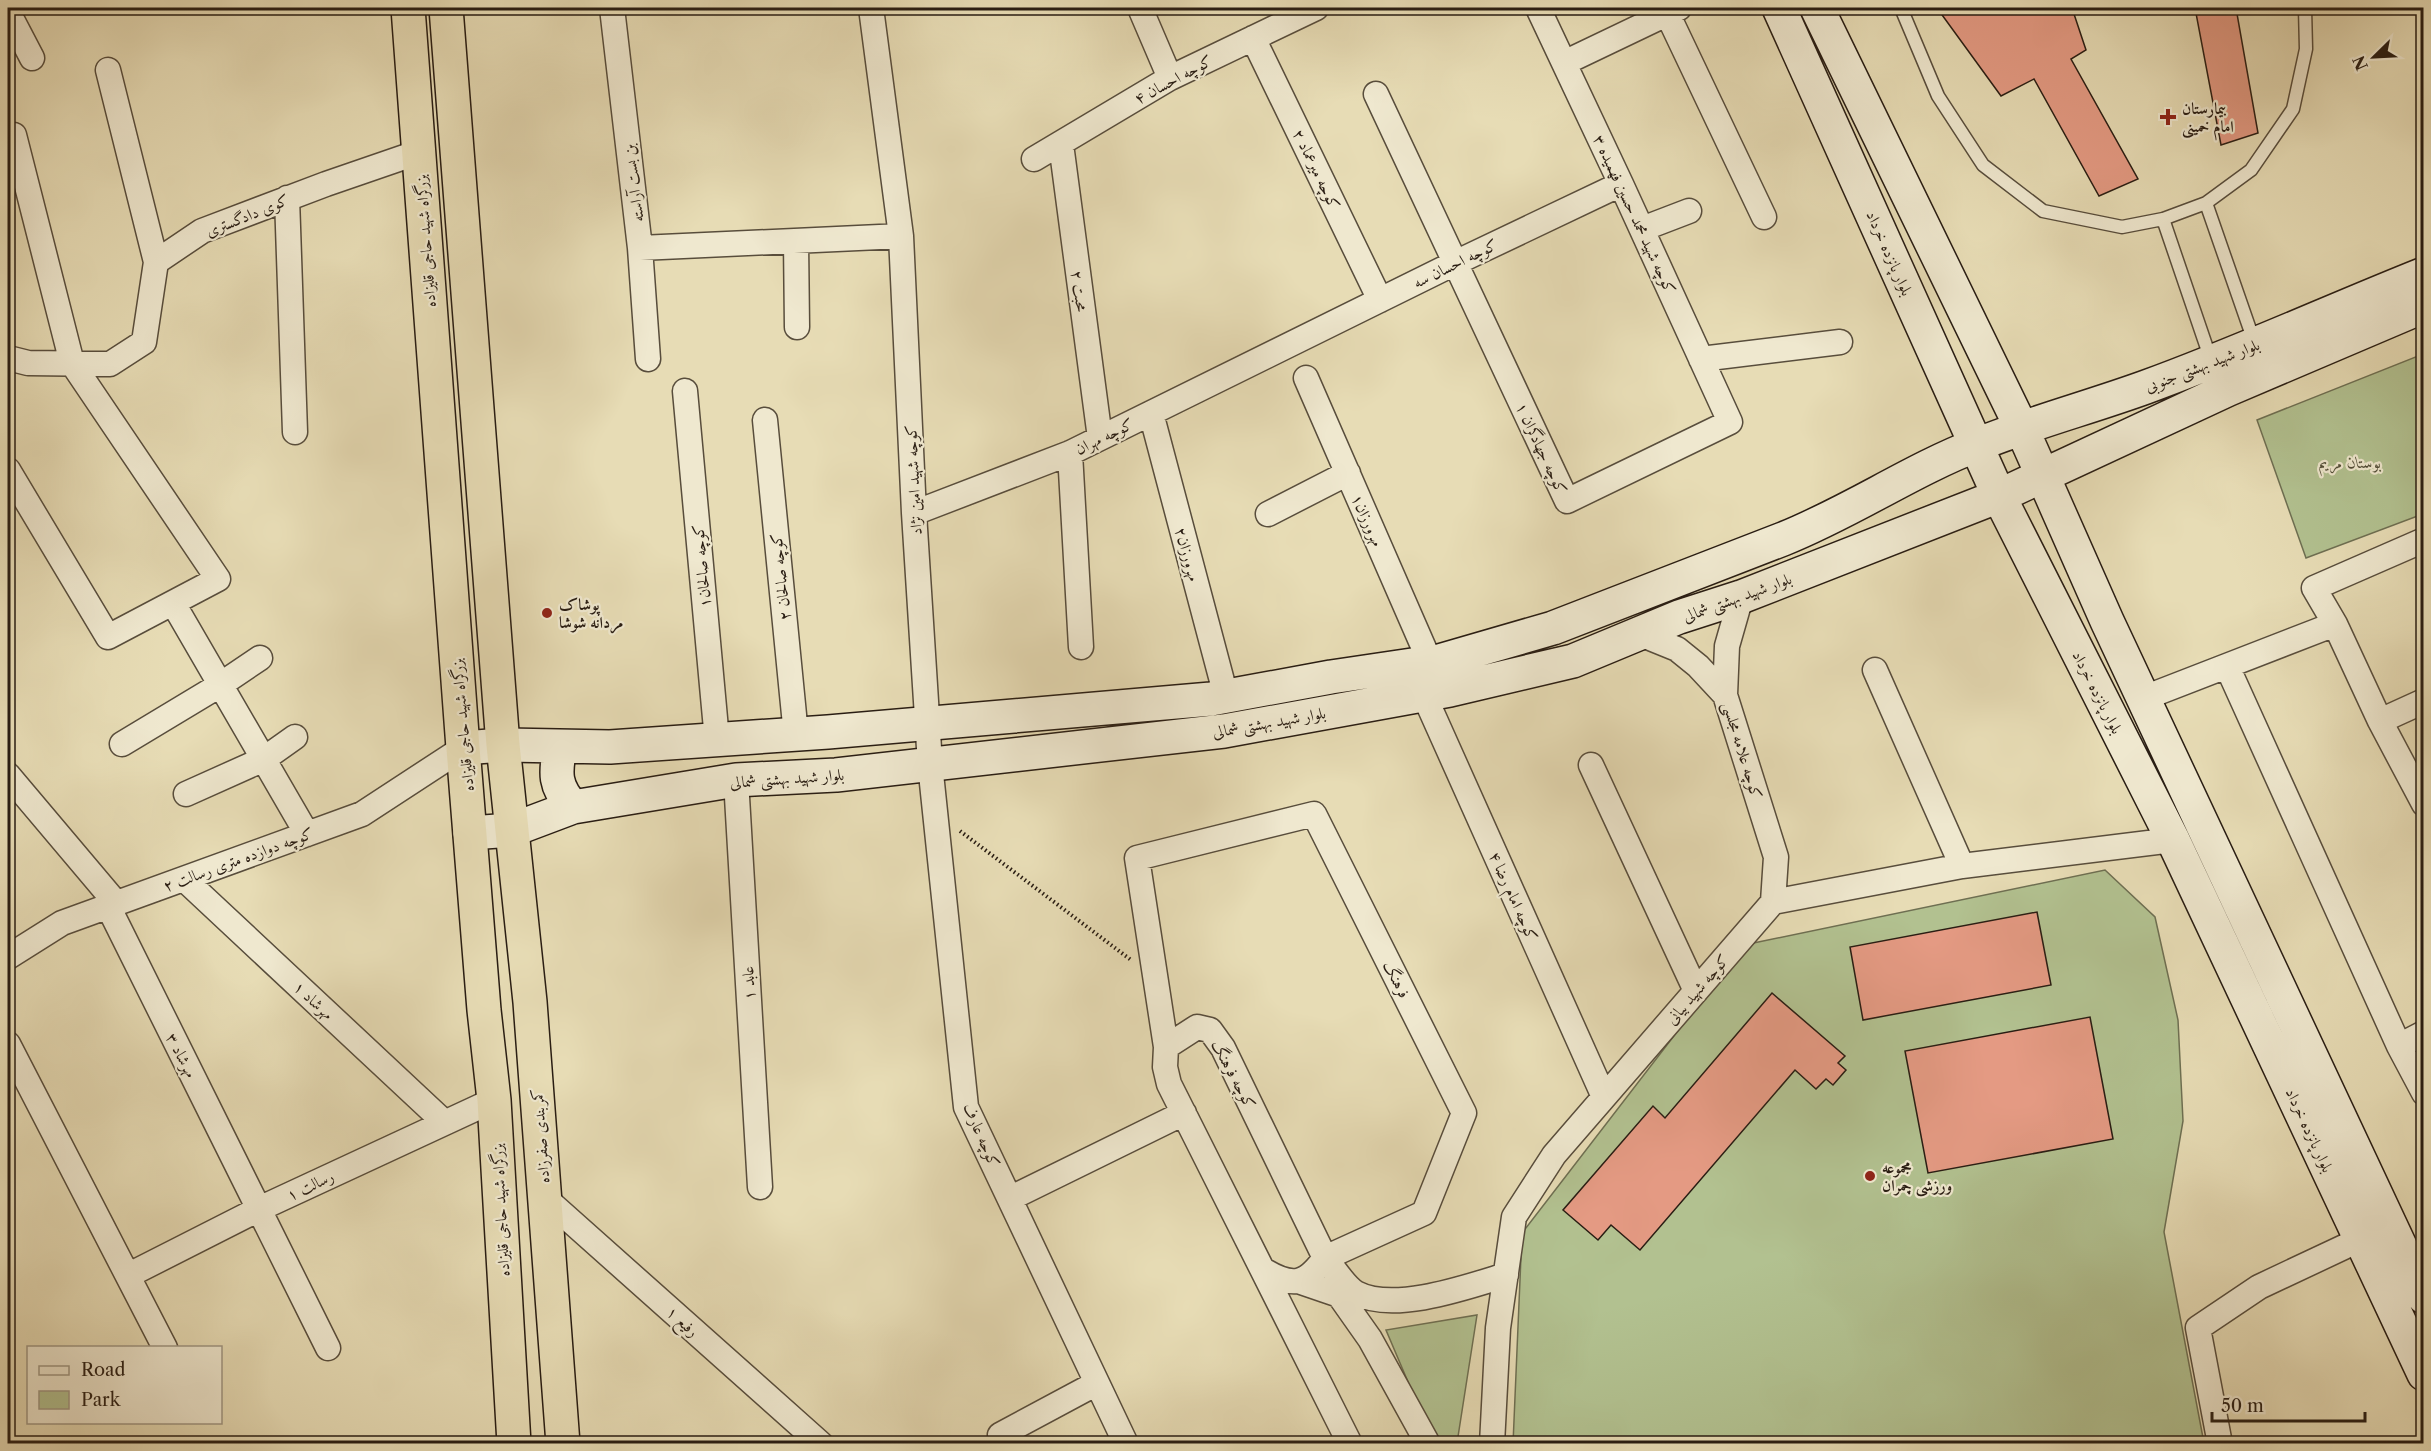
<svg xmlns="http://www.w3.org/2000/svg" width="2431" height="1451" font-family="'Libre Caslon Text',Amiri,serif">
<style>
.green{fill:#b2c190;stroke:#6e6f52;stroke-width:1.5}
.building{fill:#e49a83;stroke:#291d13;stroke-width:1.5}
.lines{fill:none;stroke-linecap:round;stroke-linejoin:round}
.lane-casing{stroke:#584d3c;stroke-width:15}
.street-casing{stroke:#584d3c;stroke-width:27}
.secondary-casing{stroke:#291d13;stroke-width:36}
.highway-casing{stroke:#291d13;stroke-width:36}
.path{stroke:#291d13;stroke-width:4;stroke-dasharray:1.5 3;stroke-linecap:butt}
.lane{stroke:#efe8cf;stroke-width:12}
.street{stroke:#efe8cf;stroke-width:24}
.secondary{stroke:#efe8cf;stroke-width:33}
.highway{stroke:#e7dcb5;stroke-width:33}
.poi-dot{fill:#8f2418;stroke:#efe8cf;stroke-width:2}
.labels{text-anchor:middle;stroke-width:4.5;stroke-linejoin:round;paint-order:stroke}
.street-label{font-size:16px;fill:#291d13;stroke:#efe8cf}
.poi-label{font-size:16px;font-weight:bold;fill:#291d13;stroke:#efe8cf;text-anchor:start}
.park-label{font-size:16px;font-style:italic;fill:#524e38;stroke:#efe8cf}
</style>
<rect width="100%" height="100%" fill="#e7dcb5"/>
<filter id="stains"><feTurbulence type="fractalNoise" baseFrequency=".00333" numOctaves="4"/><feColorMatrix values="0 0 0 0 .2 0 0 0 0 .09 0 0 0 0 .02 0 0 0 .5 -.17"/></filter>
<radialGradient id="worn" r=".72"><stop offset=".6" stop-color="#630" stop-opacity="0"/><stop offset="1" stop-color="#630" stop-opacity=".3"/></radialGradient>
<path class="green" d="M2423 354V514L2306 558 2257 420Z
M2105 870 2155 917 2178 1020 2183 1121 2164 1232 2204 1443 1513 1444 1522 1233 1744 945Z
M1477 1315 1457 1443H1434L1386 1330Z"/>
<path class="building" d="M1937 8H2072L2086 50 2071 59 2138 179 2099 196 2034 79 2001 96Z
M2195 8H2236L2258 133 2221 145Z
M2037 912 2051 985 1863 1020 1850 947Z
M1772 993 1845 1056 1838 1063 1846 1070 1833 1085 1826 1079 1816 1089 1795 1070 1640 1250 1611 1225 1598 1240 1563 1210 1653 1106 1665 1118Z
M2090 1017 2113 1139 1928 1173 1905 1051Z"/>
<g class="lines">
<g class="lane-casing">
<path id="lane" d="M1901 8 1938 96 1983 165 2043 211 2122 227 2163 219 2206 203 2251 170 2293 109 2306 49 2305 8
M2206 203 2255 344
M2163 219 2211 360"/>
</g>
<g class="street-casing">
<path id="street" d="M612 8 640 248 648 359
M871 8 901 236 914 513 930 764 966 1107 1126 1444
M1140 8 1170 78
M8 12 32 58
M1667 13 1764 217
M1253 38 1380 300
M1564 63 1679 8
M108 70 156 262
M1376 94 1567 501 1730 422 1621 184 1538 8
M1061 144 1100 438
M1034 159 1170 78 1316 8
M287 198 295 432
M1642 229 1689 211
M796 241 797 327
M640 248 901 236
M8 358 28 363 110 364 144 342 156 262 202 231 326 184 419 152
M1701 359 1840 342
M1306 378 1430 662
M685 391 717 740
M1151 413 1226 696
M765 420 796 735
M1070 453 1081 647
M8 470 108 637 218 579 72 363 14 135
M914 513 1070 453 1455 263 1621 184
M1268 514 1348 473
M2424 540 2314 588 2335 624 2380 721 2424 804
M1741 597 1727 646 1725 695 1776 857 1773 902
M173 603 307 834
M1640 634 1677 649 1698 666 1725 695
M2227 666 2399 1046 2424 1093
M1875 670 1962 866
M1424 695 1604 1097
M2144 698 2335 624
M2380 721 2424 701
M122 744 220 685 260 658
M1591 765 1696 991
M8 775 116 903
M736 780 760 1187
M186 794 264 759 295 737
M184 879 444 1122
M108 906 328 1348
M8 957 62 923 362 814 463 748
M8 1044 165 1348
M2399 1046 2424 1033
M1166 1047 1137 858 1314 814 1464 1113 1424 1213 1325 1258C1334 1268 1345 1287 1356 1293 1394 1313 1467 1287 1506 1275
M545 1198 821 1444
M1011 1198 1184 1113
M1265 1271C1294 1288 1306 1284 1325 1258L1223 1048 1210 1030 1197 1027 1166 1047 1165 1067 1169 1084 1350 1444
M129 1275 259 1209 494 1100
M1298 1281 1339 1295 1370 1339 1428 1444
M1004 1444 1000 1435 1097 1383
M1492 1444 1498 1328 1514 1217 1554 1155 1773 902 1962 866 2173 840
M2220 1444 2198 1328 2259 1287 2361 1239"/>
</g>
<g class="secondary-casing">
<path id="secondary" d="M1779 8 1999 496 2173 840 2424 1374
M1817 8 2022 429 2107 621 2424 1297
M560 747C555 773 554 786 573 807
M463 748 503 745 610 747 828 732 1211 699 1331 677 1439 661 1553 628 1783 539C1851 512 1911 470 1979 444 2034 422 2091 407 2146 387 2240 353 2331 311 2424 274
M470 833 512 830 573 807 736 780 836 775 1224 731 1450 690 1573 661 1679 617 1741 597 1999 496 2229 389 2424 306"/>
</g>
<g class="highway-casing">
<path id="highway" d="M408 8 463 748 484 1010 494 1100 514 1444
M446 8 503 745 530 1002 563 1444"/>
</g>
<path class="path" d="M960 831 1131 960"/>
<use href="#lane" class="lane"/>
<use href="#street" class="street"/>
<use href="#secondary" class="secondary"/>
<use href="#highway" class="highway"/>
</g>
<g class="poi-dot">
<path d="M2165 108h6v6h6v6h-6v6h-6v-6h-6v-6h6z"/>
<circle cx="547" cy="613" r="6"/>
<circle cx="1870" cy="1176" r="6"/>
</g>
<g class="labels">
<g class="street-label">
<text transform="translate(1173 79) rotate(-28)" y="6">کوچه احسان ۴</text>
<text transform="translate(1317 169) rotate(64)" y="6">کوچه میرعماد ۲</text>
<text transform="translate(633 183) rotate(-97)" y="6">بن بست آراسته</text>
<text transform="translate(1635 214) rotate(65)" y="6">کوچه شهید محمد حسین فهمیده ۳</text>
<text transform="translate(247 215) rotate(-22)" y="6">کوی دادگستری</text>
<text transform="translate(425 241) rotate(-94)" y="6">بزرگراه شهید حاجی قلیزاده</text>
<text transform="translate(1890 253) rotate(66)" y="6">بلوار پانزده خرداد</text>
<text transform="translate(1455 263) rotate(-26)" y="6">کوچه احسان سه</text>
<text transform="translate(1080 291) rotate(82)" y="6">محبت ۲</text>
<text transform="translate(2202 365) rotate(-21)" y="6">بلوار شهید بهشتی جنوبی</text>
<text transform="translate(1104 436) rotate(-26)" y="6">کوچه مهران</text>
<text transform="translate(1542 448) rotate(65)" y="6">کوچه جهادگران ۱</text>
<text transform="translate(913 480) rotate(-93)" y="6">کوچه شهید امین نژاد</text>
<text transform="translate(1368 520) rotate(66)" y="6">مهرورزان۱</text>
<text transform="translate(1188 554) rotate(75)" y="6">مهرورزان۲</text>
<text transform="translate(701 566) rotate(-95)" y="6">کوچه صالحان۱</text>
<text transform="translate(780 577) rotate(-96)" y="6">کوچه صالحان ۲</text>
<text transform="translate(1737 597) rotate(-20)" y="6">بلوار شهید بهشتی شمالی</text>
<text transform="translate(2098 692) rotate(63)" y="6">بلوار پانزده خرداد</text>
<text transform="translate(1269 722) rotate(-10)" y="6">بلوار شهید بهشتی شمالی</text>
<text transform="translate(462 725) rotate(-95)" y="6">بزرگراه شهید حاجی قلیزاده</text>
<text transform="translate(1743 750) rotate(73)" y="6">کوچه علامه مجلسی</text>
<text transform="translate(787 778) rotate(-4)" y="6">بلوار شهید بهشتی شمالی</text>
<text transform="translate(238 859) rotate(-20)" y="6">کوچه دوازده متری رسالت ۲</text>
<text transform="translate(1514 896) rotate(66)" y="6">کوچه امام رضا ۴</text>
<text transform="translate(1397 979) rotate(63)" y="6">فرهنگ</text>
<text transform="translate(748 983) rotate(-93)" y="6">عابد ۱</text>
<text transform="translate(1697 989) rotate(-49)" y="6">کوچه شهید بیانی</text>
<text transform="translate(314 1000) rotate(43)" y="6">مهرشاد ۱</text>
<text transform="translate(182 1055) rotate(63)" y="6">مهرشاد ۳</text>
<text transform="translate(1234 1074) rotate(62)" y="6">کوچه فرهنگ</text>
<text transform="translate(2310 1130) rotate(65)" y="6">بلوار پانزده خرداد</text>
<text transform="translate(982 1135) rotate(66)" y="6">کوچه عارف</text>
<text transform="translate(540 1136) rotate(-94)" y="6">کمربندی صفرزاده</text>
<text transform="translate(310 1185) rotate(-25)" y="6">رسالت ۱</text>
<text transform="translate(500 1210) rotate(-93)" y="6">بزرگراه شهید حاجی قلیزاده</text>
<text transform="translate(683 1321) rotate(42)" y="6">رفیع ۱</text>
</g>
<g class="poi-label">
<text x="2182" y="114">بیمارستان<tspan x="2182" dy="18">امام خمینی</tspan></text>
<text x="559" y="610">پوشاک<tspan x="559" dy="18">مردانه شوشا</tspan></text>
<text x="1882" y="1173">مجموعه<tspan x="1882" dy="18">ورزشی چمران</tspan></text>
</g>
<g class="park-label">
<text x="2350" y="468">بوستان مریم</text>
</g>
</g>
<rect width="2431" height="1451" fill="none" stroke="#e7dcb5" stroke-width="30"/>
<rect x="9" y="9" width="2413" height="1433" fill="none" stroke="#291d13" stroke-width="3"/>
<rect x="15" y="15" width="2401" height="1421" fill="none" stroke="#291d13" stroke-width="1.5"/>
<rect x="27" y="1346" width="195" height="78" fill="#efe8cf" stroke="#a09784" stroke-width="1.5"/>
<rect x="39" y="1366" width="30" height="9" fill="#efe8cf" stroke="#a09784" stroke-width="1.5"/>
<text x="81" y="1376" font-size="18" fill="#291d13">Road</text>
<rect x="39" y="1391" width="30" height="18" fill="#b2c190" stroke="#a09784" stroke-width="1.5"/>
<text x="81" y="1406" font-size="18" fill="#291d13">Park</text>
<g transform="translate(2374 57) rotate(246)" stroke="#efe8cf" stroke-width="4.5" paint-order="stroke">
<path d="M0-4.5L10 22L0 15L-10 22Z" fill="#291d13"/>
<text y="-9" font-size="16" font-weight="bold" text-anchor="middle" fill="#291d13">N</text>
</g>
<path d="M2212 1412v9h153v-9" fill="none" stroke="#291d13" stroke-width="3"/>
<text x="2221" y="1412" font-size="18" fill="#291d13" stroke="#efe8cf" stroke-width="4.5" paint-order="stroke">50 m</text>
<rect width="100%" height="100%" filter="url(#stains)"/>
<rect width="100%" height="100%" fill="url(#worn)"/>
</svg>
